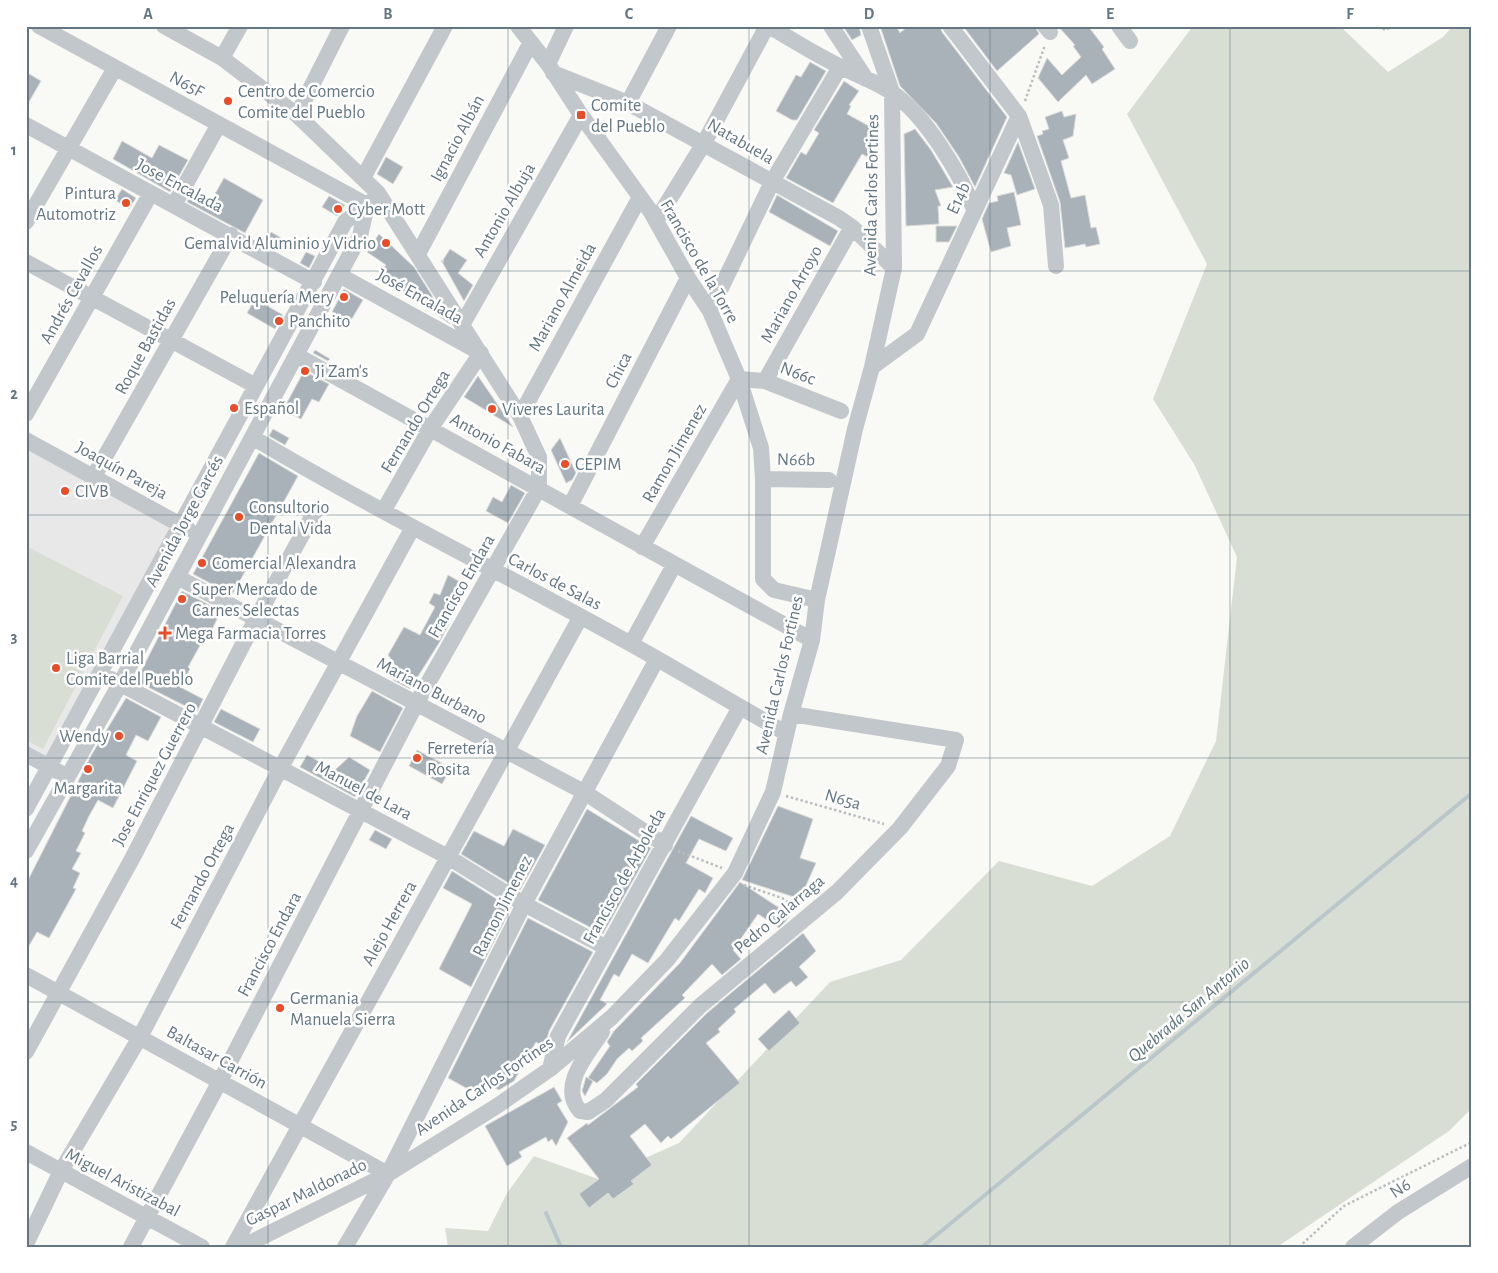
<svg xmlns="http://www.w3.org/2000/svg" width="1498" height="1273" font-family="'Alegreya Sans',sans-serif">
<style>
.built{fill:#e7e8e7}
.green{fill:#d9ded5}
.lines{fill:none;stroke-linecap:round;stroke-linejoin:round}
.stream{stroke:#b9c6ca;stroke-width:4}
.building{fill:#a9b2b8;stroke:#dbdbd8}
.path{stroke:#babec1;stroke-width:2.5;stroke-dasharray:2.5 2.5;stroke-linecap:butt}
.minor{stroke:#c2c7cb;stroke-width:16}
.grid{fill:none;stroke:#637682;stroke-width:1;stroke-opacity:0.55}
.poi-dot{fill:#e84d27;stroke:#fff;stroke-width:2}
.labels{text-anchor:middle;stroke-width:5;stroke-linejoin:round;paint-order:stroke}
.street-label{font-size:18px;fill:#637682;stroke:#fff}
.poi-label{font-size:18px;fill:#637682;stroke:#fff;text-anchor:start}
.water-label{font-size:19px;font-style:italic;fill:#5e757c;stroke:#fff}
.neatline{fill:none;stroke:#637682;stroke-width:2}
.grid-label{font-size:16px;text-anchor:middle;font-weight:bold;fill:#637682}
</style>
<rect width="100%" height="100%" fill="#f9f9f6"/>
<path class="built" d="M26 449 172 527 47 756 26 744Z"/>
<path class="green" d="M1193 26H1340L1388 72 1443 37 1453 26H1472V1108L1449 1131 1277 1247H448L445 1228 488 1231 507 1193 534 1156 598 1179 679 1143 830 982 901 960 999 861 1092 886 1170 836 1216 741 1237 557 1194 464 1153 399 1207 264 1127 114Z
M26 546 123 596 43 749 26 740Z"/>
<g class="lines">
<path class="stream" d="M546 1213 561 1247
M922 1247 1472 793"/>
</g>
<path class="building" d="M843 26H859L861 35 852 40Z
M880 26H896L900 33 908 26H940L942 32 1007 117 975 187 959 157 936 123 900 86Z
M963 26H1035L1039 34 997 71Z
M1058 26H1088L1104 47 1102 49 1115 69 1092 84 1086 75 1058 102 1038 78 1047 58 1062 75 1081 57 1073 46 1075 45Z
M810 62 826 71 797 120H792L776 111 796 75 801 77Z
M26 72 41 81 26 107Z
M844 81 859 91 849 105 851 106 847 114 867 125 875 120 876 143 878 144V149L873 160 862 154 833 203 786 178 801 152 806 155 819 133 814 130Z
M1062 111 1064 117 1076 114 1073 136 1063 140 1069 158 1061 161 1071 198 1085 195 1091 228 1096 227 1100 244 1086 247 1085 244 1065 248 1060 202 1037 136 1043 134 1042 131 1049 129 1045 117Z
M915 129 931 150 953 187 935 190 941 206H938L939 224 906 226 904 134Z
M122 141 152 158 159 145 188 160 170 192 113 159Z
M1018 142 1035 189 1017 195 1011 175 1004 173Z
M386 157 403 167 393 184 377 174Z
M224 178 263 200 245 233 187 202 193 191 211 201Z
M122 189 136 198 129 209 115 200Z
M1014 192 1021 225 1007 228 1011 246 991 252 982 219 989 203 998 201 997 196Z
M777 195 838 231 830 246 769 212Z
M329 196 345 205 337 216 322 207Z
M936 226H957L949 242H936Z
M271 232 285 240 279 250 265 243Z
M379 234 414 267 450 324 399 288 381 271 386 265 367 252Z
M450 249 467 260 458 273 473 285 464 301 441 260 444 262 443 260Z
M306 252 315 256 309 268 300 263Z
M344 289 363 300 350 322 332 312Z
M255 299 283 315 275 329 247 313Z
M315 350 330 359 328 361 313 353Z
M304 371 329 384 319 402 312 399 301 419 283 410Z
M478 376 513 427 464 397Z
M273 429 289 438 285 445 269 436Z
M560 438 576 473 572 480 566 483 551 450Z
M259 453 298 476 232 595 193 574Z
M511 485 525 493 508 523 486 511 493 497 502 502Z
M448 575 469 587 447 623 449 624 439 643 410 689 393 680 399 670 388 655 404 627 420 635 435 607 429 603 434 593 440 595Z
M182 591 221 611 205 644 202 642 188 667 190 669 180 687 203 699 197 712 136 681Z
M372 691 403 708 380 752 350 736 357 716Z
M126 698 161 717 148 741 136 735 126 755 137 761 113 808 98 800 89 816 82 831 85 833 76 851 81 853 72 869 80 873 73 888 76 889 49 938 37 932 26 951V884L92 754Z
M221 709 260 729 253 742 214 722Z
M417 750 451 768 442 784 409 766Z
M307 755 335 770 349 757 370 770 355 797 300 767Z
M778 806 813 819 800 858 816 863 800 899 742 880Z
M587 809 651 848 603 934 538 900Z
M691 816 733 838 726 851 699 839 686 863 713 878 705 893 699 889 679 921 675 918 648 963 632 954 619 977 614 974 600 1000 607 1004 567 1042Z
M513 829 545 845 520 890 461 854 474 831 504 846Z
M375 830 392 839 386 849 369 840Z
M452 871 511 908 471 987 439 969 472 904 443 888Z
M740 882 790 915 785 922 779 928 758 914 733 950 741 959 722 975 712 964 682 995 685 998 641 1038 643 1041 632 1051 629 1048 617 1059 607 1074 597 1083 588 1078 610 1046 607 1042 614 1031 680 963Z
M528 918 593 952 549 1031 545 1047 536 1042 514 1081 499 1090 486 1083 479 1095 448 1078Z
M803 933 816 951 799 967 808 977 796 987 791 981 774 994 765 983 734 1009 736 1012 718 1029 720 1032 706 1043 740 1083 671 1139 668 1136 661 1143 645 1124 630 1136 652 1165 631 1181 634 1184 613 1199 608 1193 589 1208 579 1194 599 1179 567 1138 587 1123 588 1125 638 1087 636 1084 707 1013Z
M789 1010 800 1023 769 1051 758 1039Z
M586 1077 593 1081 585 1096 582 1091Z
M554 1087 562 1101 557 1104 568 1122 556 1146 552 1139 548 1142 546 1137 519 1152 522 1157 507 1166 485 1126Z"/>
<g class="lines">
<path class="path" d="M1373 26 1387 30 1389 26
M1025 101 1045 45
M786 796 884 824
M678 851 722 868
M744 885 782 898 796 907
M1299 1247 1344 1206 1472 1142"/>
<path class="minor" d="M39 26 367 205
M518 26 548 64 581 115 651 212 688 278 710 311 739 379 761 448 763 479V579L774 590 817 600
M769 26C792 40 815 54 839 66 856 75 875 81 891 92 924 113 960 173 974 209
M831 26 866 79
M950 26 1019 116 1051 205 1056 266
M1045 26 1050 32
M1119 26 1130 41
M222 58 240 26
M548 64 566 26
M553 73 628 103 839 218 852 227 894 268
M628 103 669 26
M297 115 342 26
M26 125 314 282
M363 178 445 26
M174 205 219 124
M656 221 704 143 767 26
M26 222 115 68
M418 254 531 42
M26 262 256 386
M339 275 481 353 430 429 384 510
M710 311 772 182 840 67
M462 325 581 115
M296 355 812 640
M872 367 917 334 1019 116
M765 381 852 227
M26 414 151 193
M520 416 640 197
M252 437C376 511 505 574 631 644 683 673 734 704 786 733
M26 440 188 529
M94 476 231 235
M763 479 829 480
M570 506 688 278
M642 547 739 379 765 381 841 411
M177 577 584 792 665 845
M631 644 674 565
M111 679 448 857 524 904 607 948
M26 754 59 772
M26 809 345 222 370 202
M26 851 120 684 339 275 360 236 367 205
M26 975 388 1174
M602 1032C588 1054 558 1086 580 1111L588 1112 606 1100 700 1006 837 892 900 828 948 766 956 740 791 714
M26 1052 133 857 256 619 314 513
M550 1069 558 1036 740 707
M26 1152 202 1247
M26 1244 61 1171 140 1037 280 769 413 527
M131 1247 220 1081 416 704 539 488V457L520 416 378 193 297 115 222 58 164 26
M233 1247 580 618
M242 1247 388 1174 497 1106 550 1069 612 1017 667 960 735 873 773 792 791 714 812 640 817 600 855 429 872 367 894 268 892 92 869 26
M345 1247 388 1174 524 904 657 659
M1353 1247 1398 1212 1472 1166"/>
</g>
<path class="grid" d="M268 26V1247M508 26V1247M749 26V1247M990 26V1247M1230 26V1247M26 271H1472M26 515H1472M26 758H1472M26 1002H1472"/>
<g class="poi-dot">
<circle cx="228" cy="101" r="5"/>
<rect x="576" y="110" width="10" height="10" rx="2.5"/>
<circle cx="126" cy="203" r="5"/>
<circle cx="338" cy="209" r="5"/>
<circle cx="386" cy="243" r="5"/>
<circle cx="344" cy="297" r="5"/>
<circle cx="279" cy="321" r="5"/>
<circle cx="305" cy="371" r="5"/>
<circle cx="234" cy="408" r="5"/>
<circle cx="492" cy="409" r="5"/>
<circle cx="565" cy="464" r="5"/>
<circle cx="65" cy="491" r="5"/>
<circle cx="239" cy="517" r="5"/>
<circle cx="202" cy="563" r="5"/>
<circle cx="182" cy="599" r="5"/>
<path d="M162.5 625.5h5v5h5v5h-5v5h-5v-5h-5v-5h5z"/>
<circle cx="56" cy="668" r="5"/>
<circle cx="119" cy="736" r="5"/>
<circle cx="417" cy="758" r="5"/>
<circle cx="88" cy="769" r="5"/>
<circle cx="280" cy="1008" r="5"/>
</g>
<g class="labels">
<g class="street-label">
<text transform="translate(187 84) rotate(29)" y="6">N65F</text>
<text transform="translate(457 138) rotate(-62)" y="6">Ignacio Albán</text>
<text transform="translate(741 141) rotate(30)" y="6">Natabuela</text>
<text transform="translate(180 185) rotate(28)" y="6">Jose Encalada</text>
<text transform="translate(871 195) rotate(-89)" y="6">Avenida Carlos Fortines</text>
<text transform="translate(958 198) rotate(-65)" y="6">E14b</text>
<text transform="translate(504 210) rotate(-60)" y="6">Antonio Albuja</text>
<text transform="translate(700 261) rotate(60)" y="6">Francisco de la Torre</text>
<text transform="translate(71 294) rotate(-61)" y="6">Andrés Cevallos</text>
<text transform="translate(791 294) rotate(-61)" y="6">Mariano Arroyo</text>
<text transform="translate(420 296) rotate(29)" y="6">José Encalada</text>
<text transform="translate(562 297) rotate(-61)" y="6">Mariano Almeida</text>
<text transform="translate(145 346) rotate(-61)" y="6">Roque Bastidas</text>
<text transform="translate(618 370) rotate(-63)" y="6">Chica</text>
<text transform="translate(798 373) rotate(21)" y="6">N66c</text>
<text transform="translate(415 421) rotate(-59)" y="6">Fernando Ortega</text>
<text transform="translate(498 443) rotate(29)" y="6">Antonio Fabara</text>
<text transform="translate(674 453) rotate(-60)" y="6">Ramon Jimenez</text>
<text transform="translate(796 459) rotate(1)" y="6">N66b</text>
<text transform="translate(122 470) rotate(29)" y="6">Joaquín Pareja</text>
<text transform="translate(184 521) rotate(-62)" y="6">Avenida Jorge Garcés</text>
<text transform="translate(555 581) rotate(28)" y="6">Carlos de Salas</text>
<text transform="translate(461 586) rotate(-60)" y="6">Francisco Endara</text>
<text transform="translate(779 675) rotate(-77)" y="6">Avenida Carlos Fortines</text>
<text transform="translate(432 690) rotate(28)" y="6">Mariano Burbano</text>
<text transform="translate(154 774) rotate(-62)" y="6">Jose Enriquez Guerrero</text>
<text transform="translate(364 790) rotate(28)" y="6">Manuel de Lara</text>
<text transform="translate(843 799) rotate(16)" y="6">N65a</text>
<text transform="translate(202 876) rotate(-62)" y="6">Fernando Ortega</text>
<text transform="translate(624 876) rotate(-61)" y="6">Francisco de Arboleda</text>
<text transform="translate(502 906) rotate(-63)" y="6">Ramon Jimenez</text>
<text transform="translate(779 914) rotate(-40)" y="6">Pedro Galarraga</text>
<text transform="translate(389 923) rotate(-61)" y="6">Alejo Herrera</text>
<text transform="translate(269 944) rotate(-62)" y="6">Francisco Endara</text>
<text transform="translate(217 1057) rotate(29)" y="6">Baltasar Carrión</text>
<text transform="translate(484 1086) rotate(-34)" y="6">Avenida Carlos Fortines</text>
<text transform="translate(123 1182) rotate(28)" y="6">Miguel Aristizabal</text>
<text transform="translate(1400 1188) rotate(-34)" y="6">N6</text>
<text transform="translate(306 1192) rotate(-26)" y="6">Gaspar Maldonado</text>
</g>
<g class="poi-label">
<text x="238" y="97">Centro de Comercio<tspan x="238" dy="21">Comite del Pueblo</tspan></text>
<text x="591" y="111">Comite<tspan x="591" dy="21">del Pueblo</tspan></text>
<text x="116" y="199" text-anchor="end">Pintura<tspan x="116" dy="21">Automotriz</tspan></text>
<text x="348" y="215">Cyber Mott</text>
<text x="376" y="249" text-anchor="end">Gemalvid Aluminio y Vidrio</text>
<text x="334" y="303" text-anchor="end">Peluquería Mery</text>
<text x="289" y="327">Panchito</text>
<text x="315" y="377">Ji Zam's</text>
<text x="244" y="414">Español</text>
<text x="502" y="415">Viveres Laurita</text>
<text x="575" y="470">CEPIM</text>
<text x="75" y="497">CIVB</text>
<text x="249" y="513">Consultorio<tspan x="249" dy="21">Dental Vida</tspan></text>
<text x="212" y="569">Comercial Alexandra</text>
<text x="192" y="595">Super Mercado de<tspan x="192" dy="21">Carnes Selectas</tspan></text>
<text x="175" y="639">Mega Farmacia Torres</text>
<text x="66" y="664">Liga Barrial<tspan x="66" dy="21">Comite del Pueblo</tspan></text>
<text x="109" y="742" text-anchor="end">Wendy</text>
<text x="427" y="754">Ferretería<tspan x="427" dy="21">Rosita</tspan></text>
<text x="88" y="794" text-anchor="middle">Margarita</text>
<text x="290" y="1004">Germania<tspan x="290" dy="21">Manuela Sierra</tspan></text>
</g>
<g class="water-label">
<text transform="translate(1188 1009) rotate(-40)" y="7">Quebrada San Antonio</text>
</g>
</g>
<rect width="1498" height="1273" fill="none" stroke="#ffffff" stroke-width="55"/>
<rect x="28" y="28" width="1442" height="1218" class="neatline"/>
<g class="grid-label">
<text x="148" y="19">A</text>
<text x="388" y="19">B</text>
<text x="629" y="19">C</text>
<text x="869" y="19">D</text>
<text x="1110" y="19">E</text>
<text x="1350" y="19">F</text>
<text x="14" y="155">1</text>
<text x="14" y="399">2</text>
<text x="14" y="642">3</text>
<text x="14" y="886">4</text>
<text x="14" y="1129">5</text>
</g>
</svg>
